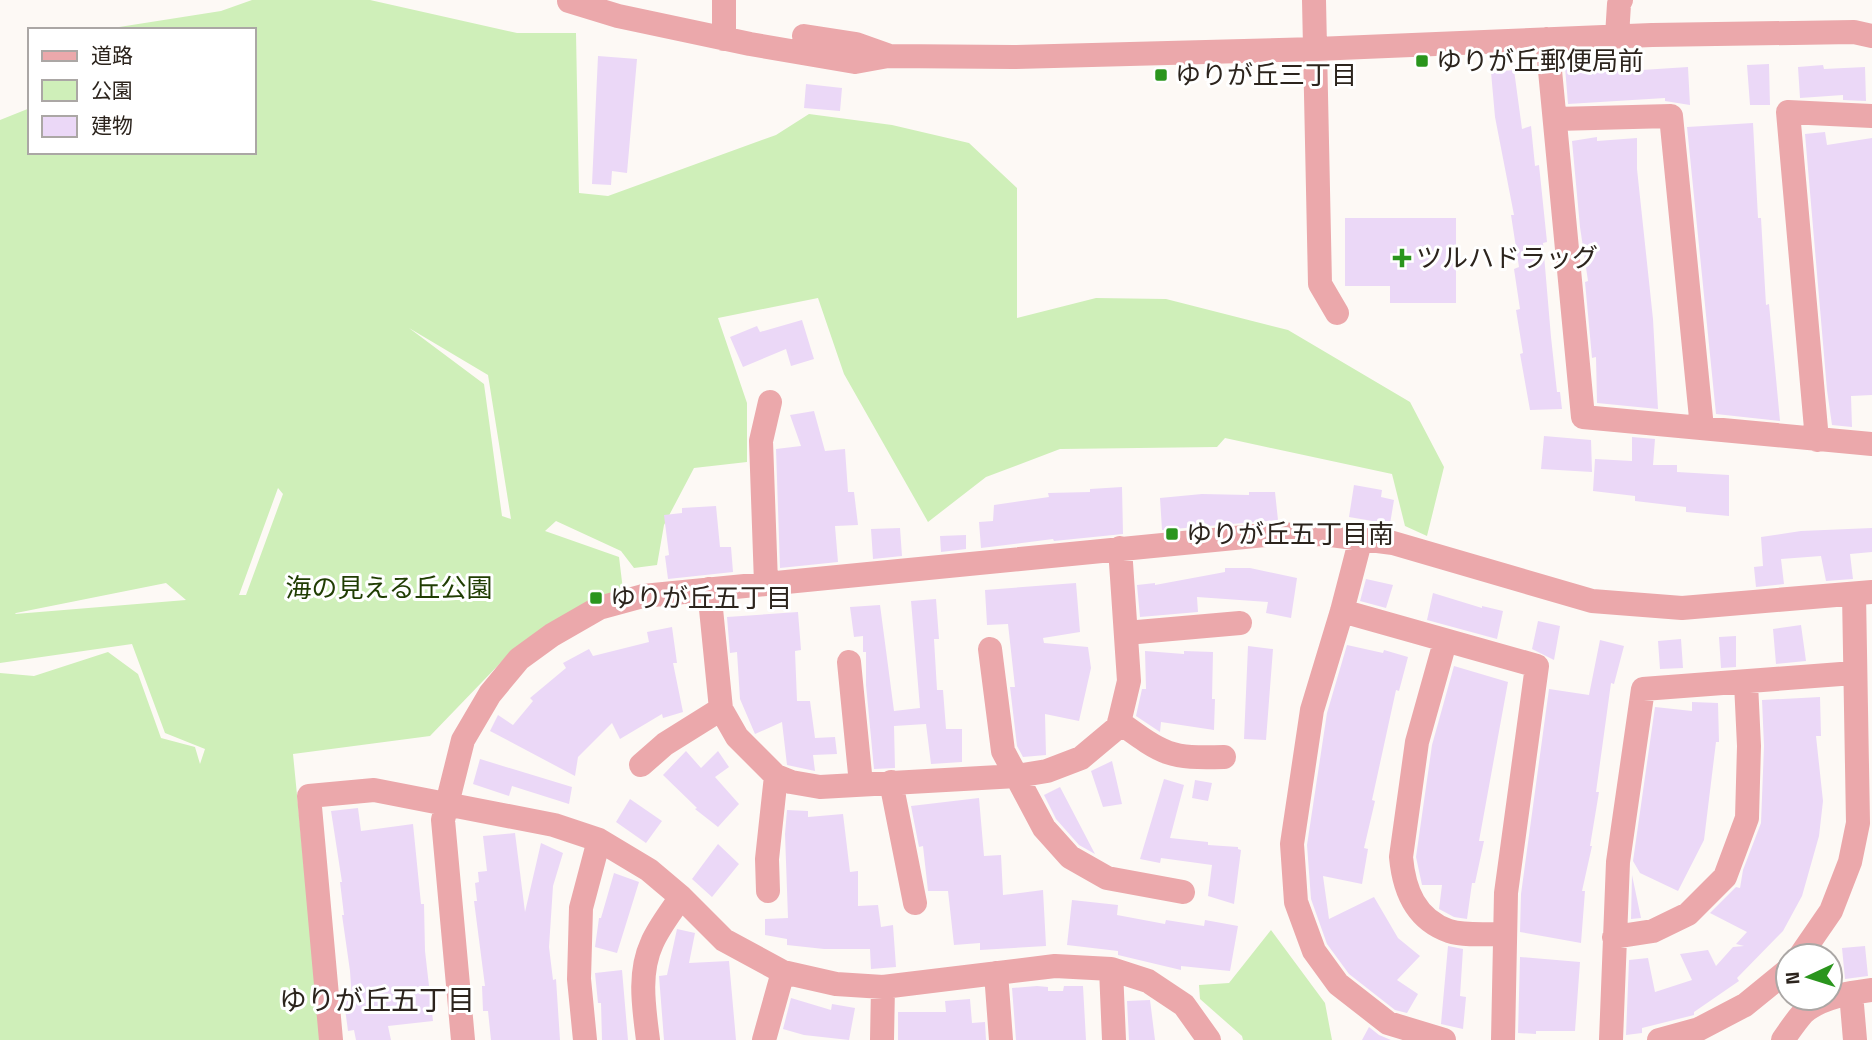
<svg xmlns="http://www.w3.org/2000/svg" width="1872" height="1040" font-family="'Titillium Web','Noto Sans JP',sans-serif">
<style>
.green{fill:#cfefb9;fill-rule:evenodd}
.building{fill:#ebd8f7}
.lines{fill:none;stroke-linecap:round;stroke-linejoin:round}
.minor{stroke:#eba8ab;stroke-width:24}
.poi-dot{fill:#2a951d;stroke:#fff;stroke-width:2.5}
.labels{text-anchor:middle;stroke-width:6;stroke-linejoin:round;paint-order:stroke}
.poi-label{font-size:26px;fill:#2c241d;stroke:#fff;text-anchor:start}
.park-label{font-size:26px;fill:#203d03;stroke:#fff}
.neighbourhood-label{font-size:28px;fill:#2c241d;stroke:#fff}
</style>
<rect width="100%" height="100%" fill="#fdf9f5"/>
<path class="green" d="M252 0H370L517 33H576L579 193 608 196 776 135 809 114 892 125 969 143 1017 188V318L1096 298 1166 299 1288 330 1410 402 1444 467 1427 536 1405 526 1392 474 1225 438 1217 447 1060 449 986 477 928 522 844 374 818 298 718 318 747 403V462L694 468 664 525 657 565 634 568 621 551 556 521 545 531 619 557 623 590 509 654 430 736 293 754 321 1040H0V673L34 676 108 652 138 674 161 738 195 747 200 764 205 749 165 733 132 644 0 663V120L30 108V152H254V30H100L221 11ZM409 328 488 375 511 519 502 516 484 384ZM278 488 283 494 246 595H239ZM166 583 186 600 15 614 16 613Z
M1271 930 1325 1003 1332 1040H1243L1242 1036 1200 999 1199 985 1229 983Z"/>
<path class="building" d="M598 56 637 59 627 173 612 171 611 185 592 184Z
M1641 63 1642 70 1688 67 1690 105 1665 101V98L1568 104 1565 67 1591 66V69Z
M1769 64 1770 105H1750L1747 65Z
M1823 65 1824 69 1865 67 1866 101 1843 100V95L1800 98 1798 67Z
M1514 70 1522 129 1531 126 1535 166 1539 165 1547 242 1543 243 1551 337 1557 392H1560L1562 409 1530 410 1520 354 1523 353 1516 310 1520 309 1514 269 1519 267 1511 215H1514L1495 117 1491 72Z
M806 84 842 88 840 111 804 108Z
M1753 123 1758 218H1761L1766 305 1769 304 1780 421 1716 414 1687 127Z
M1825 132 1827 145 1872 138V395L1851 396 1852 427 1832 425 1827 390 1805 134Z
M1597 137V141L1637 138V169L1653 319 1658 409 1597 403 1596 357 1592 358 1585 282 1588 281 1580 227 1572 141Z
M1345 218H1456V303H1390V286H1345Z
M802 320 814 359 791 366 786 349 743 367 730 337 757 326 760 332Z
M814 411 825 451 845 449 848 492H854L858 525 835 526 838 562 780 568 776 449 801 446 790 415Z
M1544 436 1591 440 1592 472 1541 469Z
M1632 437 1655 439 1653 465H1677V472L1729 475V516L1686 512V507L1635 501V496L1593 491 1595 459 1632 461Z
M1354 485 1382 490 1381 497 1394 500 1390 524 1349 517Z
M1122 487 1123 534 1054 541 1053 539 981 548 979 522 993 521 994 505 1049 497 1048 493 1090 492V489Z
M1249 492H1275L1278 520 1162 530 1160 498 1202 494 1249 495Z
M716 506 720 547H731L733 572 668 579 665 556 669 555 664 515 682 513V508Z
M900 528 902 556 873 559 871 529Z
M1872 528V552L1850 554 1853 579 1826 581 1821 556 1781 559 1784 584 1756 587 1754 567 1763 566 1761 537 1801 531Z
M966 535V549L941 552 940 536Z
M1225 568H1250L1297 578 1291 618 1266 613 1268 602 1197 597 1198 612 1140 617 1137 585 1155 583V585L1225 572Z
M1366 579 1393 585 1386 608 1360 601Z
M1076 583 1080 632 1043 638 1044 643 1088 647 1091 668 1079 721 1045 714 1046 755 1023 757 1017 746 1010 687H1015L1008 624 987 625 985 590Z
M1433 593 1482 608V606L1503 611 1497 639 1427 620Z
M936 599 939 639H934L937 690H943L946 729H962V762L931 764 926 724 894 726 895 768 874 769 866 685V652H863V636L854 637 850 607 880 605 894 711 920 708 911 601Z
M798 612 801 650 795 651 797 701H810L815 738 835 737 837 754 813 755 815 771 787 765 782 722 755 734 740 699 737 652 730 653 727 617Z
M1538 621 1560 626 1554 660 1532 649Z
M1801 625 1806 661 1776 664 1773 629Z
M672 627 677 663H673L683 712 663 718 662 714 620 739 612 723 578 757 575 776 490 731 498 715 513 725 533 701 530 698 566 668 563 663 589 649 593 656 649 642 647 632Z
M1736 636V667L1721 668 1719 637Z
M1681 639 1683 668 1660 669 1658 641Z
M1600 640 1624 646 1614 684 1611 683 1596 792H1599L1590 846H1592L1582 891H1585L1581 943 1520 932 1521 894 1549 689 1589 695Z
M1347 645 1383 653 1384 650 1408 657 1399 691 1396 690 1372 800 1375 801 1364 848 1368 849 1362 884 1323 876 1329 919 1374 897 1398 938 1420 956 1397 980 1418 994 1407 1013 1395 1010 1349 974 1327 944 1311 899 1307 845 1327 713Z
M1248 646 1273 649 1266 740 1244 739Z
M1145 651 1184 654V651L1213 652 1212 699H1215L1214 730 1161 722 1160 732 1136 716 1142 689H1146Z
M1454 666 1508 682 1479 841H1484L1475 883H1472L1467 919 1454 917 1439 909 1442 885H1422L1416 857 1432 745Z
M1820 697 1821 736H1816L1823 801 1819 836 1802 896 1783 931 1737 978 1739 981 1694 1012V1015L1642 1028V1033L1626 1035 1629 960 1648 958 1655 992 1692 980 1680 954 1708 950 1716 966 1733 947 1744 946 1736 944 1747 932 1710 913 1736 887 1740 888 1743 870 1761 823 1764 746 1762 700Z
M1692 702 1718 703 1719 742H1716L1704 840 1678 891 1640 873 1633 861 1655 707 1692 711Z
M686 751 701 768 718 751 729 767 715 777 739 804 718 827 695 809 697 808 663 775Z
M480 759 572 787 569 804 512 786 509 796 473 784Z
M1112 761 1122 804 1103 807 1091 771Z
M1164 779 1184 785 1170 838 1208 842V845L1238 847V849L1241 850 1234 904 1208 896 1212 865 1161 858 1160 863 1140 859Z
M1195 780 1212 783 1208 801 1192 798Z
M1060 787 1095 854 1079 845 1056 819 1044 795Z
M979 798 984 856 1001 855 1003 895 1043 890 1046 946 980 950V943L954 945 948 891H928L923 846 919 847 911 806Z
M630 799 662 821 646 843 616 822Z
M358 808 361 831 413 824 421 904H424L425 951 433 1021 388 1026 391 1040H356L354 1030 348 1031 344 1001H352L350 971 342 915H344L340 882H342L331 811Z
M787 810 808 811V817L843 814 850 872 858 871V906L878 905 881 927 893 925 896 967 871 969 870 949H824L787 945V939L765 935V919L788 918 785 834Z
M515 833 525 912 541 843 563 853 553 886 549 947 553 980 556 979 560 1040H491L488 1011H483L482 986H485L474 901H477L475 883 479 882 478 872 487 871 483 836Z
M718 844 739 864 712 897 692 879Z
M614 873 639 882 617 953 595 947 599 918H601Z
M1632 875 1641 918 1631 919Z
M1072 900 1118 905 1117 915 1165 924 1166 920 1204 926 1205 920 1238 926 1230 971 1181 966V970L1118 955V951L1067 945Z
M677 929 695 933 689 963 729 961 736 1040H664L659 976 667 975Z
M1448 946 1463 949 1460 996 1466 997 1463 1029 1441 1024Z
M1865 946 1868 976 1845 979 1842 948Z
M1520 957 1580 962 1575 1031H1536V1034L1518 1033Z
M622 970 628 1040H602L601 1003H598L595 973Z
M1037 986 1048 987V991H1063L1064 986H1083L1086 1040H1016L1012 988Z
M791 998 831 1010 832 1004 855 1008 849 1040 804 1035 783 1029Z
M970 999 972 1023 985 1022 986 1040H898V1012H946L945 1001Z
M1150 1000 1155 1040H1129L1127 1001Z
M1369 1027 1379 1035 1391 1040H1362Z"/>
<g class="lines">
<path class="minor" d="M724 0V39
M1314 0 1320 284 1337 313
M569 1 618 16 750 44 855 62 888 56 1014 57 1316 49 1652 35 1854 32 1872 36
M804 36 856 44 887 55
M1617 36 1619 4 1621 0
M1547 39 1583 417 1872 444
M1556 119 1671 116 1702 428
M1817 440 1788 112 1872 116
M1361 538 1342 611 1312 710 1292 844 1296 902 1314 951 1338 984 1388 1023 1444 1040
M766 583 761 441 770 402
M709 589 721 709 737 737 776 776 791 782 820 787 1017 776 1047 771 1081 758 1118 727 1129 681 1120 548
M1342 611 1537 666 1506 893 1503 1040
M1126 633 1240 623
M1445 642 1417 742 1401 857C1404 890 1415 919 1449 931 1465 936 1487 934 1504 934
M990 649 1003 751 1044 828 1070 857 1107 878 1183 892
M849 662 861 784
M1119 722C1163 754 1169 759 1224 757
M641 765 665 744 721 709
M891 782 915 903
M768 891 767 859 776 776
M1614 937 1653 931 1688 914 1725 877 1747 818 1749 746 1746 683
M1800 956 1831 911 1850 862 1858 823 1854 594
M1111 969 1114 1040
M996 973 1001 1040
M1851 993 1855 1040
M331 1040 309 796 374 790 554 825 599 840 649 870 681 897 724 940 783 972 836 984 883 987 1055 966 1111 969 1148 981 1184 1005 1209 1040
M463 1040 443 820 463 740 490 694 519 659 552 635 599 608 643 596 1265 535 1323 534 1393 543 1592 601 1682 608 1872 592
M585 1040 579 979 581 908 599 840
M648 1040C644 1008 638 973 652 943 659 927 671 912 681 897
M764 1040 783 972
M882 1040 883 987
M1611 1040 1618 862 1643 689 1854 673
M1659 1040 1699 1029 1745 1005 1788 970
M1783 1040C1789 1031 1796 1021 1803 1013 1821 997 1849 993 1872 990"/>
</g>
<g class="poi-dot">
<rect x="1415" y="54" width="14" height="14" rx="3.5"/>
<rect x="1154" y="68" width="14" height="14" rx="3.5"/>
<path d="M1398.5 247.5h7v7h7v7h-7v7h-7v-7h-7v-7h7z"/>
<rect x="1165" y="527" width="14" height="14" rx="3.5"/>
<rect x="589" y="591" width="14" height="14" rx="3.5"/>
</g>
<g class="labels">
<g class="poi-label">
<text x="1436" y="70">ゆりが丘郵便局前</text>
<text x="1175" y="84">ゆりが丘三丁目</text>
<text x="1416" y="267">ツルハドラッグ</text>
<text x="1186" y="543">ゆりが丘五丁目南</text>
<text x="610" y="607">ゆりが丘五丁目</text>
</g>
<g class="park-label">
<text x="389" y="597">海の見える丘公園</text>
</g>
<g class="neighbourhood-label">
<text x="377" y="1010">ゆりが丘五丁目</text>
</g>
</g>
<rect x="28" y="28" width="228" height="126" fill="#ffffff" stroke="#aba7a5" stroke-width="2"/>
<rect x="42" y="51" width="35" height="10" fill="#eba8ab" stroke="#aba7a5" stroke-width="2"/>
<text x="91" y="63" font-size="21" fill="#2c241d">道路</text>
<rect x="42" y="80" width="35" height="21" fill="#cfefb9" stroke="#aba7a5" stroke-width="2"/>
<text x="91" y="98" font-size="21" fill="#2c241d">公園</text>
<rect x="42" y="116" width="35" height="21" fill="#ebd8f7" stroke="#aba7a5" stroke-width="2"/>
<text x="91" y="133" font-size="21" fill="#2c241d">建物</text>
<g transform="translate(1809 977) rotate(266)"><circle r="33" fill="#ffffff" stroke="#aba7a5" stroke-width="2"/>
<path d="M0-5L12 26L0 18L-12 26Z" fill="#2a951d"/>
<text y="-10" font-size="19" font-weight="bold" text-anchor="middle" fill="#2c241d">N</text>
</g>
</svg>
